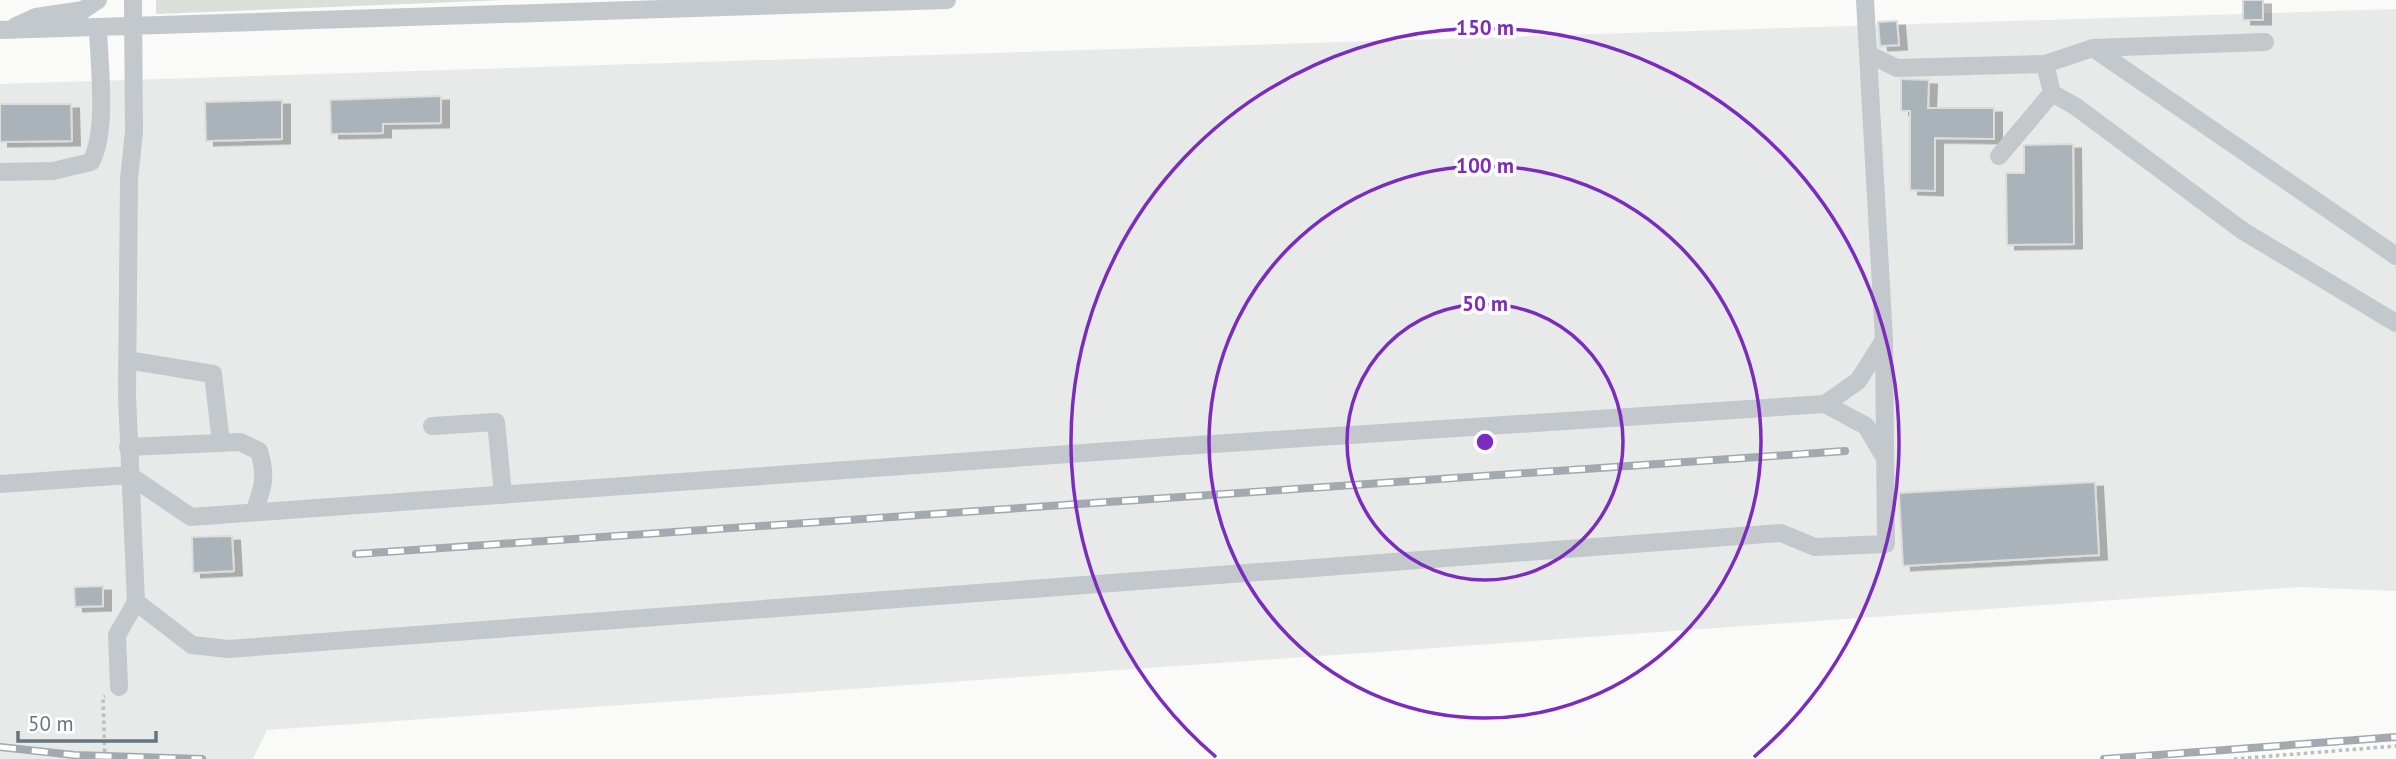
<svg xmlns="http://www.w3.org/2000/svg" width="2396" height="759" font-family="'PT Sans',sans-serif">
<style>
.built{fill:#e8e9e9}
.green{fill:#dadfd7}
.building{fill:#aab3b9;stroke:#dcdcda;stroke-width:2;filter:url(#shadow)}
.lines{fill:none;stroke-linecap:round;stroke-linejoin:round}
.path{stroke:#bbbfc2;stroke-width:3.5;stroke-dasharray:3.5 3.5;stroke-linecap:butt}
.minor{stroke:#c3c8cc;stroke-width:18}
.rail-casing{stroke:#a2aab0;stroke-width:8}
.rail{stroke:#fff;stroke-width:5;stroke-dasharray:16;stroke-linecap:butt}
.ring{fill:none;stroke:#7b2cbf;stroke-width:3.5}
.centre{fill:#7b2cbf;stroke:#fff;stroke-width:3.5}
.ring-label{font-size:21px;text-anchor:middle;font-weight:bold;fill:#7b2cbf;stroke:#fff;stroke-width:7;stroke-linejoin:round;paint-order:stroke}
</style>
<defs>
<filter id="shadow"><feDropShadow dx="8" dy="4.5" stdDeviation="0" flood-color="#0004"/></filter>
</defs>
<rect width="100%" height="100%" fill="#fafaf8"/>
<path class="built" d="M2396 9V591L2299 587 267 730 253 759H0V84Z"/>
<path class="green" d="M156 0H506L156 14Z"/>
<path class="building" d="M2243 0H2263V20H2243Z
M1897 21 1899 45 1880 46 1878 22Z
M1901 79 1929 80 1928 108H1994V139L1935 138V191L1910 190V111H1901Z
M441 96V123L383 124V133L331 134 330 100Z
M282 100V139L206 141 205 102Z
M0 104H71L72 141 0 142Z
M2073 144 2074 244 2007 245 2006 173H2024V145Z
M2095 482 2099 555 1903 566 1899 493Z
M232 536 234 571 193 573 192 537Z
M103 586V606L75 607 74 587Z"/>
<g class="lines">
<path class="path" d="M105 759 103 697 105 696
M2234 759 2396 746"/>
<path class="minor" d="M133 0 134 132 129 179 127 396 136 602 192 645 228 649 1781 533 1815 547 1886 544 1884 340
M16 26 36 17 83 10 98 0
M0 30 947 0
M2093 48 2396 256
M1868 54 1897 68 2045 64 2093 48 2265 42
M2045 64 2052 93 2075 106 2243 231 2396 323
M1999 156 2052 93
M0 172 53 171 91 162C108 130 99 65 98 28
M127 360 213 374 221 443
M1825 404 1866 426 1883 455
M432 426 496 422 503 494
M128 447 240 442 259 451C267 477 263 488 254 512
M0 484 129 475 191 517 1167 447 1825 404 1858 381 1884 340 1865 0
M119 687 117 635 136 602"/>
<g class="rail-casing">
<path id="rail" d="M356 554 1845 451
M0 747 74 755 202 759
M2104 759 2396 737"/>
</g>
<use href="#rail" class="rail"/>
</g>
<g class="ring">
<circle cx="1485" cy="442" r="138"/>
<circle cx="1485" cy="442" r="276"/>
<path d="M1216 757A414 414 0 1 1 1754 757"/>
</g>
<circle cx="1485" cy="442" r="10" class="centre"/>
<g class="ring-label">
<text x="1485" y="35">150 m</text>
<text x="1485" y="173">100 m</text>
<text x="1485" y="311">50 m</text>
</g>
<path d="M18 731v10h138v-10" fill="none" stroke="#657683" stroke-width="3.5"/>
<text x="28" y="731" font-size="21" fill="#657683" stroke="#ffffff" stroke-width="5" paint-order="stroke">50 m</text>
</svg>
